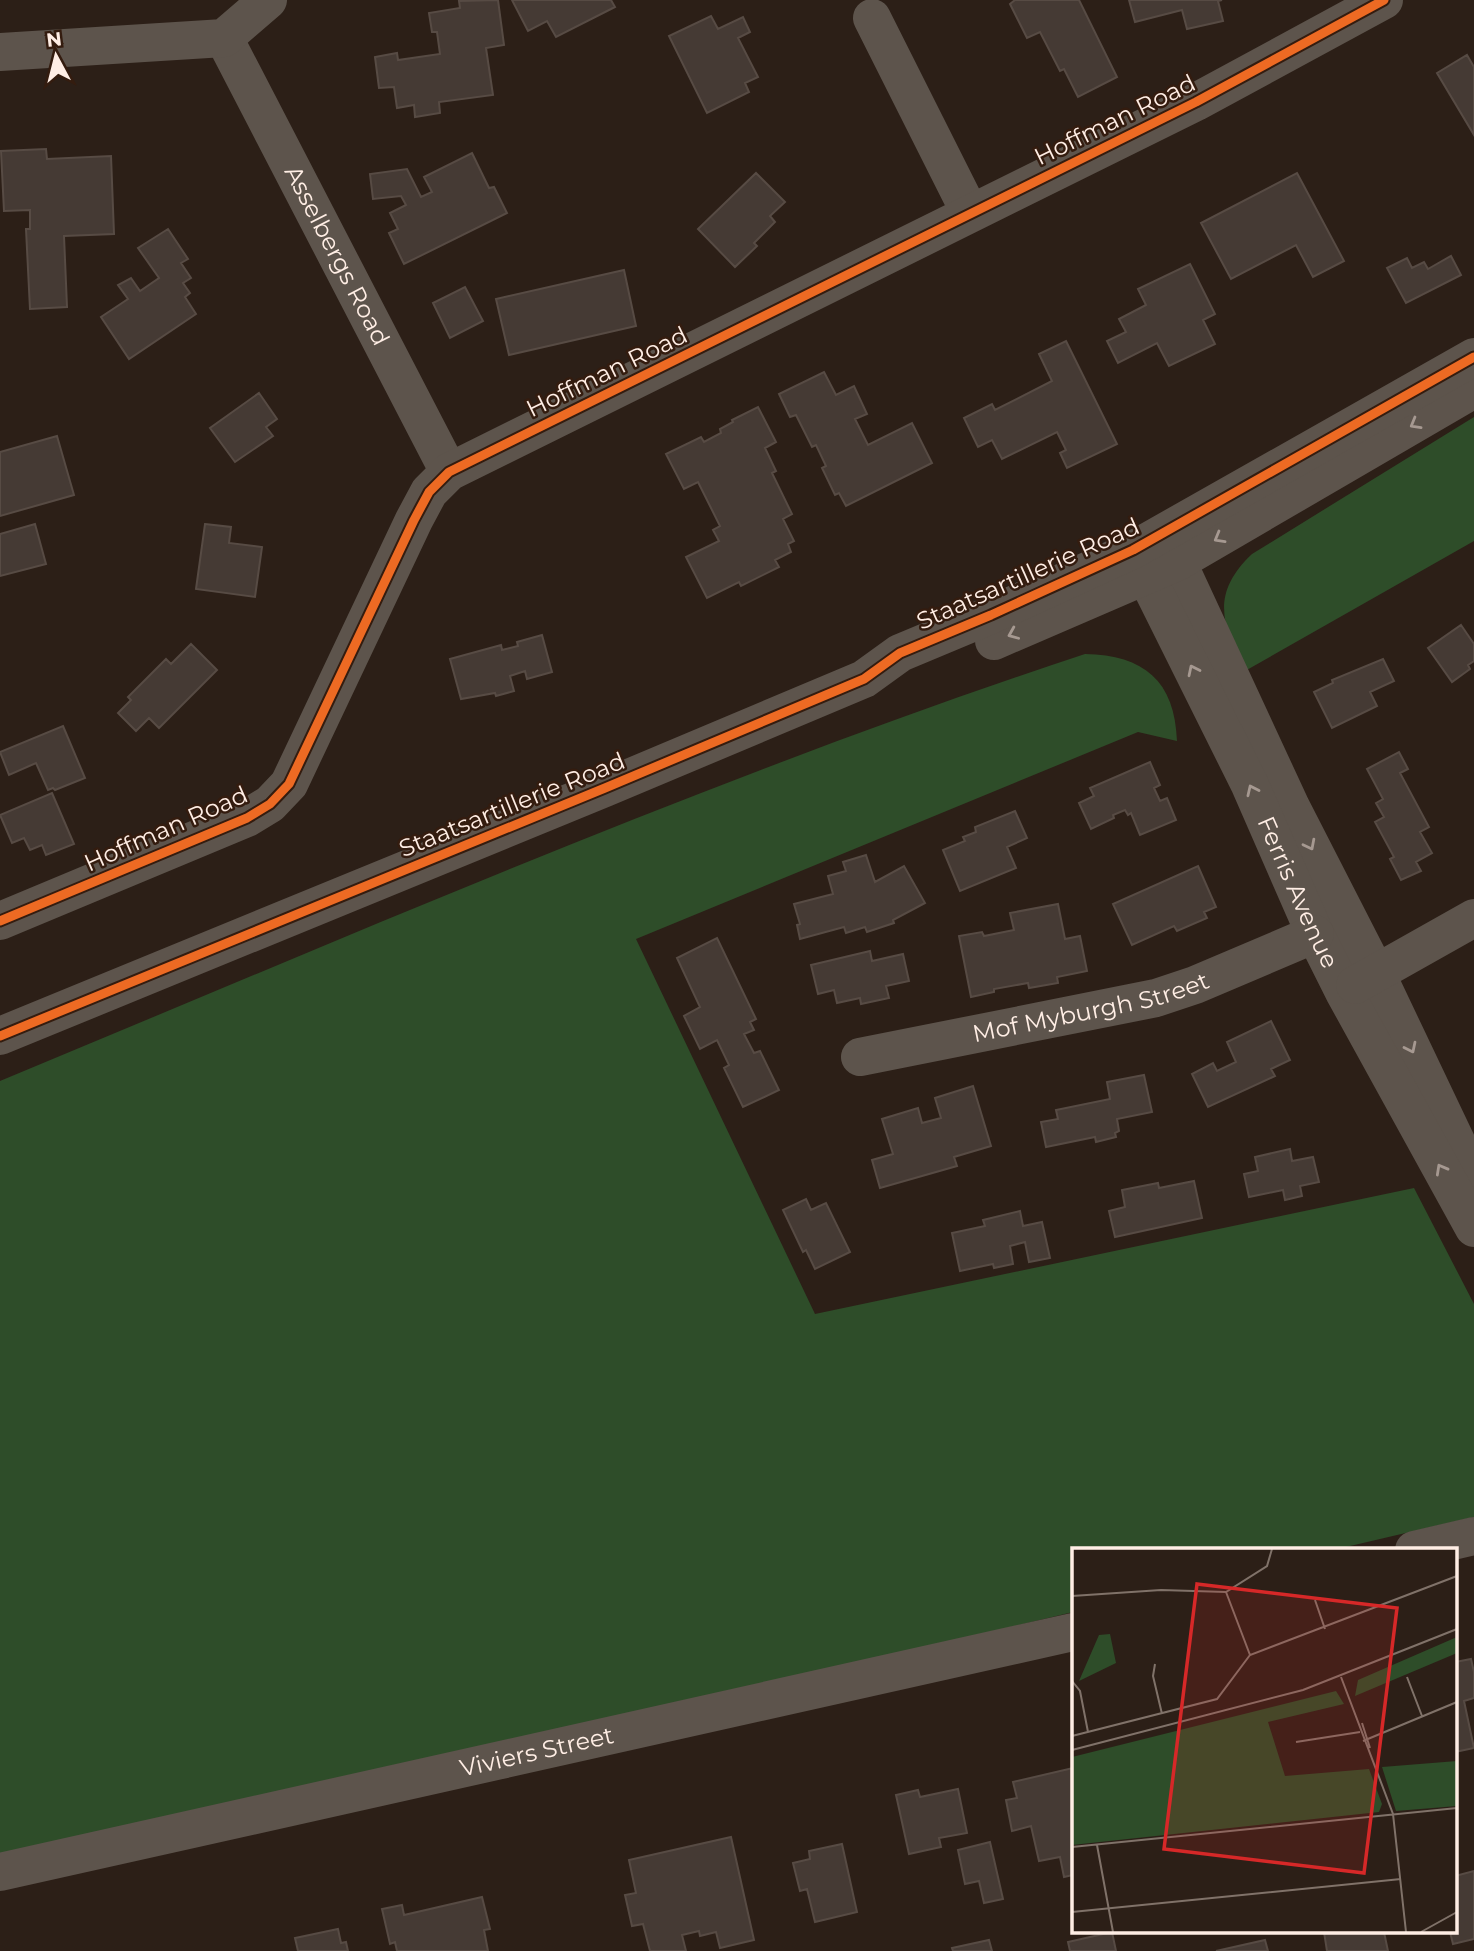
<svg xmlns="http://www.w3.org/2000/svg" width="1474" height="1951" font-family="Montserrat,sans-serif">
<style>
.green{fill:#2e4d29}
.building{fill:#453a34;stroke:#574b44;stroke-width:2}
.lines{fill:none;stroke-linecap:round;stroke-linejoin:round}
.minor{stroke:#5d544c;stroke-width:38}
.cycleway-casing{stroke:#341c0f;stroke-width:13}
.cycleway{stroke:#ed6a23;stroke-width:9}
.oneway{stroke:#a69991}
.labels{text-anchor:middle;stroke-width:5;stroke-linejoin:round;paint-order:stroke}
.street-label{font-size:24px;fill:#ffeee5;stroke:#341c0f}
.inset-road{fill:none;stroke:#807269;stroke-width:2}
.view{fill:#d62828;fill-opacity:0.15;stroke:#d62828;stroke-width:3.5}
.inset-edge{fill:none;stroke:#ffeee5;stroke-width:3.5}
</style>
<rect width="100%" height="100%" fill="#2c1f17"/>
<path class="green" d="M1474 417V541L1245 671C1222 625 1210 594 1252 554Z
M1085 654C1144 655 1175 681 1177 741L1138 732 636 939 815 1314 1414 1188 1474 1304V1517L1333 1550H1073V1612L890 1656 0 1856V1081C359 932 716 776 1085 654Z"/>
<path class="building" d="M498 0 504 45 486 48 493 95 439 102 440 113 415 117 414 105 397 108 394 87 379 88 375 57 397 53 398 60 440 54 437 32H432L429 13 460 8 459 1Z
M512 0H611L615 7 556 37 547 21 528 31Z
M1015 0H1079L1117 77 1078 97 1064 69 1060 71 1040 32 1027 38 1010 4Z
M1129 0H1222L1218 1 1223 21 1187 29 1182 10 1135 22Z
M711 16 718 29 743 17 750 32 738 38 758 77 745 83 749 92 707 113 669 36Z
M1467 55 1474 67V135L1437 73Z
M46 149 47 159 111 156 114 234 64 236 67 307 30 309 26 229H30V210L4 211 1 151Z
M472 153 489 188 494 187 507 213 404 264 389 233 398 229 390 213 406 205 401 196 373 199 370 174 407 169 421 197 432 192 424 177Z
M756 173 785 202 770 216 775 222 754 243 757 246 735 267 698 229Z
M1297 173 1344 261 1313 277 1296 245 1231 279 1201 223Z
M168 229 188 259 181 263 191 278 183 283 190 293 185 297 196 314 129 359 101 317 128 299 118 285 131 278 140 291 159 278 138 248Z
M1451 256 1461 275 1406 303 1387 268 1407 258 1412 268 1424 262 1428 269Z
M1190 264 1215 314 1203 320 1215 344 1169 366 1157 343 1118 363 1107 341 1126 332 1119 319 1146 305 1138 289Z
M624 270 636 326 509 355 496 299Z
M465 287 483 321 450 338 433 303Z
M1066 341 1117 444 1067 468 1060 453 1066 450 1057 432 1002 459 992 440 978 447 964 418 992 404 995 410 1052 381 1039 354Z
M824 372 836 395 854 386 867 414 855 419 868 445 912 423 932 463 846 506 839 493 835 495 822 468 826 466 816 445 812 447 796 415 790 417 779 394Z
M259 393 277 419 266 427 273 436 235 462 210 428Z
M758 407 776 442 765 448 776 471 772 473 792 514 783 519 794 541 788 544 791 552 775 560 779 567 741 586 739 582 707 598 686 557 719 541 713 530 720 526 698 482 684 489 666 454 701 437 704 442 721 433 720 429 733 422 732 420Z
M57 436 74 495 0 516V452Z
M35 524 46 564 0 576V534Z
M205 524 231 527 229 543 262 547 255 597 196 589Z
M1461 625 1474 644V661L1468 665 1470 669 1452 682 1428 648Z
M542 635 552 672 527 679 525 671 510 676 514 691 496 696 495 693 461 699 450 659 501 645 502 650 518 646 517 642Z
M191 644 217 670 159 728 149 718 136 731 118 713 131 700 128 697 166 659 171 664Z
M1383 659 1394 681 1370 692 1377 706 1332 728 1314 692 1333 683 1332 680Z
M63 726 85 778 55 790 53 788 48 790 36 763 9 775 0 752Z
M1399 752 1408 769 1400 773 1429 827 1420 832 1432 853 1416 862 1421 871 1401 880 1390 859 1394 857 1375 822 1384 817 1376 803 1383 799 1367 769Z
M1150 762 1160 785 1154 788 1160 801 1167 798 1176 820 1140 835 1131 813 1128 815 1125 810 1113 815 1114 818 1091 829 1079 803 1094 796 1090 788Z
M52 793 74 844 46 855 42 845 30 850 24 838 12 843 0 815Z
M1015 811 1027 838 1007 847 1016 868 960 891 943 850 965 841 963 837 976 832 975 827Z
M866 855 875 882 904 866 925 903 893 920 894 923 867 932 865 927 846 933 844 927 800 939 797 925 800 924 794 904 833 894 828 876 846 871 843 862Z
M1198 866 1216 907 1204 912 1207 918 1177 931 1174 926 1132 945 1113 904Z
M1058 904 1065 939 1080 936 1087 971 1057 977 1058 983 1029 988 1028 983 994 989V992L971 997 959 936 982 932 984 936 1014 930 1010 913Z
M717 938 756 1019 750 1022 754 1030 744 1034 754 1053 760 1051 779 1090 743 1107 724 1068 729 1065 717 1040 700 1049 684 1016 700 1007 677 958Z
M870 951 872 961 903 954 909 981 886 986 889 998 861 1004 860 998 837 1003 834 990 818 994 811 965Z
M1271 1021 1290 1060 1271 1069 1275 1076 1208 1107 1192 1074 1213 1063 1217 1071 1236 1062 1227 1042Z
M1144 1075 1152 1112 1117 1119 1119 1131 1115 1133 1116 1137 1096 1142 1095 1137 1046 1147 1041 1122 1058 1119 1056 1110 1110 1099 1107 1082Z
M973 1086 991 1146 954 1157 957 1166 880 1188 872 1160 893 1154 882 1119 918 1108 922 1123 941 1118 935 1098Z
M1290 1149 1292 1161 1313 1157 1319 1182 1300 1186 1302 1196 1285 1200 1283 1190 1249 1197 1244 1174 1258 1171 1255 1157Z
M1194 1181 1202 1218 1115 1237 1109 1211 1125 1207 1122 1190 1158 1183 1159 1188Z
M806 1199 811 1210 826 1203 850 1252 815 1269 806 1250 803 1252 783 1210Z
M1020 1211 1023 1226 1042 1222 1050 1258 1029 1262 1025 1242 1010 1246 1013 1264 994 1268 993 1264 960 1271 952 1233 985 1226 983 1220Z
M1471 1659 1474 1672V1698L1464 1701 1474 1748 1455 1752V1662Z
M1073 1768V1875L1064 1877 1060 1857 1039 1861 1031 1826 1012 1831 1006 1800 1017 1798 1013 1782Z
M958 1789 967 1833 939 1838 941 1847 909 1854 896 1795 918 1790 920 1797Z
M731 1837 754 1940 720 1948 716 1932 700 1936 699 1931 682 1935 686 1951H650L643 1924 632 1926 625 1895 636 1893 629 1860Z
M990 1842 1003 1899 984 1903 979 1881 965 1884 958 1850Z
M842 1844 857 1912 815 1922 807 1889 800 1891 793 1863 810 1859 809 1851Z
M1474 1871V1939L1453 1944 1450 1932H1455V1876Z
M482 1897 490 1929 484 1930 488 1951H397L395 1942 390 1944 382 1909 402 1905 404 1915Z
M338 1929 341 1943 346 1942 348 1951H298L295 1938Z
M1112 1932 1116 1951H1070L1068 1942Z
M1324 1932H1384L1388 1951H1327Z
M989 1940 992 1951H953L952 1948Z
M1265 1940 1268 1951H1216Z"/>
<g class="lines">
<g class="minor">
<path d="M872 18 970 213"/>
<path id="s1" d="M224 38 449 472"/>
<path d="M0 52 224 38 268 0"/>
<path d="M1164 533 1291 807 1376 973 1473 1177"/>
<path id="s2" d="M1133 550 1249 783 1315 934 1344 992 1474 1228"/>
<path d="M994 641 1177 562 1474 389"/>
<path d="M0 921 247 818 270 804 289 784 414 520 429 492 449 472 1196 102 1384 0"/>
<path d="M1355 985 1474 918"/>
<path d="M0 1036 605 788 864 679 900 653 991 615 1133 550 1474 357"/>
<path id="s3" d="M860 1057 1156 998 1195 985 1315 934"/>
<path d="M1414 1550 1474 1536"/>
<path id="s4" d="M0 1872 1073 1632"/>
</g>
<g class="cycleway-casing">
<path id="cycleway" d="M0 921 247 818 270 804 289 784 414 520 429 492 449 472 1196 102 1384 0
M0 1036 605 788 864 679 900 653 991 615 1133 550 1474 357"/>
</g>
<use href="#cycleway" class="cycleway"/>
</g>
<defs><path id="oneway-chevron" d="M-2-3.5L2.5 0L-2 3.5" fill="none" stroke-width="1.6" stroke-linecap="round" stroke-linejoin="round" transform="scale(1.75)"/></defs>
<g class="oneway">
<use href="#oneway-chevron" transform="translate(1415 424) rotate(150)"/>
<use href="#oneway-chevron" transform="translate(1219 538) rotate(150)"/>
<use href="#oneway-chevron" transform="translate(1013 634) rotate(157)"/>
<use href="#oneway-chevron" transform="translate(1193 670) rotate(-116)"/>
<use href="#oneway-chevron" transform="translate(1252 790) rotate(-115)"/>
<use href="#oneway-chevron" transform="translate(1310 845) rotate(63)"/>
<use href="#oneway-chevron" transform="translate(1411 1048) rotate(64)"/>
<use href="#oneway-chevron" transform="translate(1441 1169) rotate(-119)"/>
</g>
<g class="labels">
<g class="street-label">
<text transform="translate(1115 120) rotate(-26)" y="8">Hoffman Road</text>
<text dy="8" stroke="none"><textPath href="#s1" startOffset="245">Asselbergs Road</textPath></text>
<text transform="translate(607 372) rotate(-26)" y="8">Hoffman Road</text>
<text transform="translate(1028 574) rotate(-24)" y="8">Staatsartillerie Road</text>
<text transform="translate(512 805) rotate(-22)" y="8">Staatsartillerie Road</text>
<text transform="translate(166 829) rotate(-24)" y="8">Hoffman Road</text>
<text dy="8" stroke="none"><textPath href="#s2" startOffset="380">Ferris Avenue</textPath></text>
<text dy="8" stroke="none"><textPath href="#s3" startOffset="236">Mof Myburgh Street</textPath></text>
<text dy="8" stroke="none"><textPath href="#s4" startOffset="550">Viviers Street</textPath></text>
</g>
</g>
<g transform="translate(1072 1548)">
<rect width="385" height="385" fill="#2c1f17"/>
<path d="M38 86 44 115 7 133 27 87ZM385 89V105L283 148 286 132ZM264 143 272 156 196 174 213 228 297 221 310 256 307 264 0 297V209ZM385 213V258L324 263 310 219Z" fill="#2e4d29"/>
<path class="inset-road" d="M154 44 178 107M0 48 89 42 154 44 195 18 200 1M243 52 253 81M83 116 81 128 90 166M269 129 321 266 334 384M335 129 350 168M0 133 8 143 16 184M290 175 298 200M0 188 145 151 178 107 385 28M291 193 385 154M224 194 288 184M0 202 231 142 385 81M25 297 41 384M0 299 385 260M0 364 329 331M349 384 385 364"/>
<path class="view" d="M125 36 325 60 292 325 92 301Z"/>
<rect width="385" height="385" class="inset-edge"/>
</g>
<g transform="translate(56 56) rotate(353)" stroke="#341c0f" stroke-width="5" paint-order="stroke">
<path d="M0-5L12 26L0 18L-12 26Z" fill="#ffeee5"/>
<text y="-10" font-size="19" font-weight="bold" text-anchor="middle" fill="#ffeee5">N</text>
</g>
</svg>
